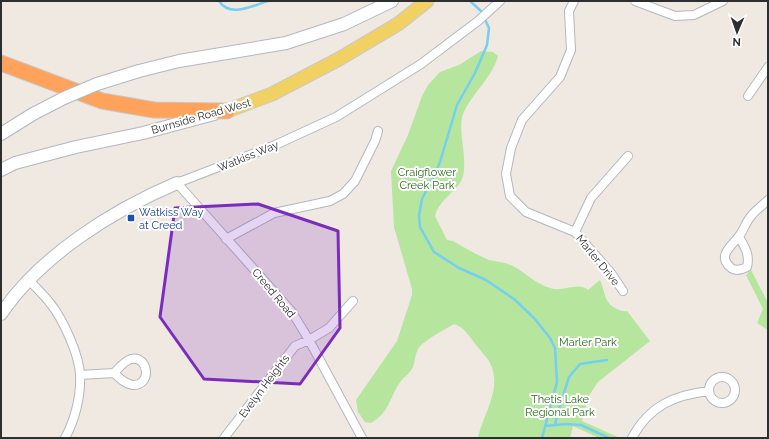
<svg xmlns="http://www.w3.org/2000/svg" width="769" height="439" font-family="Raleway,sans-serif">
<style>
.green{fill:#b6e59e}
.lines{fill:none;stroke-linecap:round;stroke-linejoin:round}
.stream{stroke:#75cff0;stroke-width:2.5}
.street-casing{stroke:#b4b7c1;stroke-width:10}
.secondary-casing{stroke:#b4b7c1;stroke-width:14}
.primary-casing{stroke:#c9c9c9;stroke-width:15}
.highway-casing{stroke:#c9c9c9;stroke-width:17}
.street{stroke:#fff;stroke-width:8}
.secondary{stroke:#fff;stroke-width:12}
.primary{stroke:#f2d163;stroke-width:13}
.highway{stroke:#ffa35c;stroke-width:15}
.secondary-bridge-casing{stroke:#b4b7c1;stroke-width:14;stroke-linecap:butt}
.secondary-bridge{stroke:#fff;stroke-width:12}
.marked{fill:#7b2cbf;fill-opacity:0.2;stroke:#7b2cbf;stroke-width:3;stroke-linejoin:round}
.transit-dot{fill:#1a4fb4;stroke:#fff;stroke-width:1.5}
.labels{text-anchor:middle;stroke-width:4;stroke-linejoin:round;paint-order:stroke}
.street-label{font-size:11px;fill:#2e2e2e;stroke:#fff}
.park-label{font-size:11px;fill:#2c6e1b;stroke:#fff}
.transit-label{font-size:11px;fill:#164399;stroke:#fff;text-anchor:start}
</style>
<rect width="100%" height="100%" fill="#efe9e1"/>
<path class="green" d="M481 51 493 52 498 56C492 78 472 93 463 114 457 131 469 161 462 179 455 194 440 198 435 216L447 240 453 241C463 247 479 256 489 260 497 262 505 262 513 266 526 273 536 284 550 288 563 293 577 281 588 290L600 280C605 290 603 301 615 308 619 310 623 312 627 311L650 341 598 382 588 397 582 421 620 438H599L573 426 570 438H478C483 413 504 388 489 361 485 355 480 350 476 345 469 336 464 327 454 324 444 330 424 340 418 349 415 355 415 361 413 367 411 372 404 377 401 381 389 397 391 411 371 423L365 422 358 412 356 400 397 341 412 295V289L394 227 391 171 408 135 422 96 428 85 440 72 459 65Z
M751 270 768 303V330L757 323 763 309 746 275Z"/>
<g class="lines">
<path class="stream" d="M219 1C230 18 252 6 268 1
M470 1 481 11 489 28 487 45 475 73 457 105 440 162 435 174 422 199 419 216 420 227 434 252 459 268 486 280 514 299 534 318 550 338 555 348 557 382 542 438
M555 425 557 415 569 377 580 364 607 360
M545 426 566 424 581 425 609 438"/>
<g class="street-casing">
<path id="street" d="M574 1 569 11 571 50 560 77 522 120 511 148 506 174 510 196 526 212 575 232 611 273 623 291
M635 1 675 16 694 15 723 1
M748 96 768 67
M575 232 591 198 628 156
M739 237C745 247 750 255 747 267 741 270 735 272 730 267 717 255 732 246 739 236 744 230 746 221 752 215 756 210 763 205 768 200
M226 239 274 213 330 201 343 194 355 181 375 141 378 131
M29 280C36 288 44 295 50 303 63 319 80 356 80 376 81 396 75 420 65 438
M80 375 114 373C119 378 125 384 133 385 152 386 149 355 131 359 124 361 119 368 114 373
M709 390a13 13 0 1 1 26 0a13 13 0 1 1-26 0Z
M224 438 295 346 309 340 329 328 353 301
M362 438 309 340 292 312 177 183 273 146 336 117 421 64 478 21 500 1
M632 438C649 406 674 395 709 391"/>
</g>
<g class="secondary-casing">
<path id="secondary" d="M97 84 139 71 179 61 286 43 344 24 392 1
M1 134 33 114 64 98
M1 170 15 163 76 147 143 133 214 114
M1 314C40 256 113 210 177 183"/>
</g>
<g class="primary-casing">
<path id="primary" d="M227 111 272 94 339 59 398 24 427 1"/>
</g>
<g class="highway-casing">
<path id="highway" d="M1 63 102 101 154 110 227 111"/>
</g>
<use href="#street" class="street"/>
<use href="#secondary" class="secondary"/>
<use href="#primary" class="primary"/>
<use href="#highway" class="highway"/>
<g class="secondary-bridge-casing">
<path id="secondary-bridge" d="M64 98 97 84"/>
</g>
<use href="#secondary-bridge" class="secondary-bridge"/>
</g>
<path class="marked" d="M258 204 338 231 340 328 300 384 204 379 160 317 175 208Z"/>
<rect class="transit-dot" x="127" y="214" width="8" height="8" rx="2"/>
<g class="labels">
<g class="street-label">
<text transform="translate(201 116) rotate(-16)" y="4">Burnside Road West</text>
<text transform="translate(248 156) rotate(-22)" y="4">Watkiss Way</text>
<text transform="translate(598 260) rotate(51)" y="4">Marler Drive</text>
<text transform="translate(274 293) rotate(50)" y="4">Creed Road</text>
<text transform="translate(264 386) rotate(-53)" y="4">Evelyn Heights</text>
</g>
<g class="park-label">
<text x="427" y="176">Craigflower<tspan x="427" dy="13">Creek Park</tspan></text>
<text x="588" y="346">Marler Park</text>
<text x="560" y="403">Thetis Lake<tspan x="560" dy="13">Regional Park</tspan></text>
</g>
<g class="transit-label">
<text x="139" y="216">Watkiss Way<tspan x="139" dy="13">at Creed</tspan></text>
</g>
</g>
<rect width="769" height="439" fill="none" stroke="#2e2e2e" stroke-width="4"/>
<g transform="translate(737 32) rotate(182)" stroke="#ffffff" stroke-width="3" paint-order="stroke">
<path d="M0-3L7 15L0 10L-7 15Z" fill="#2e2e2e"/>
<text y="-6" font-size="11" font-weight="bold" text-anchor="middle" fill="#2e2e2e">N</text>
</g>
</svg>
